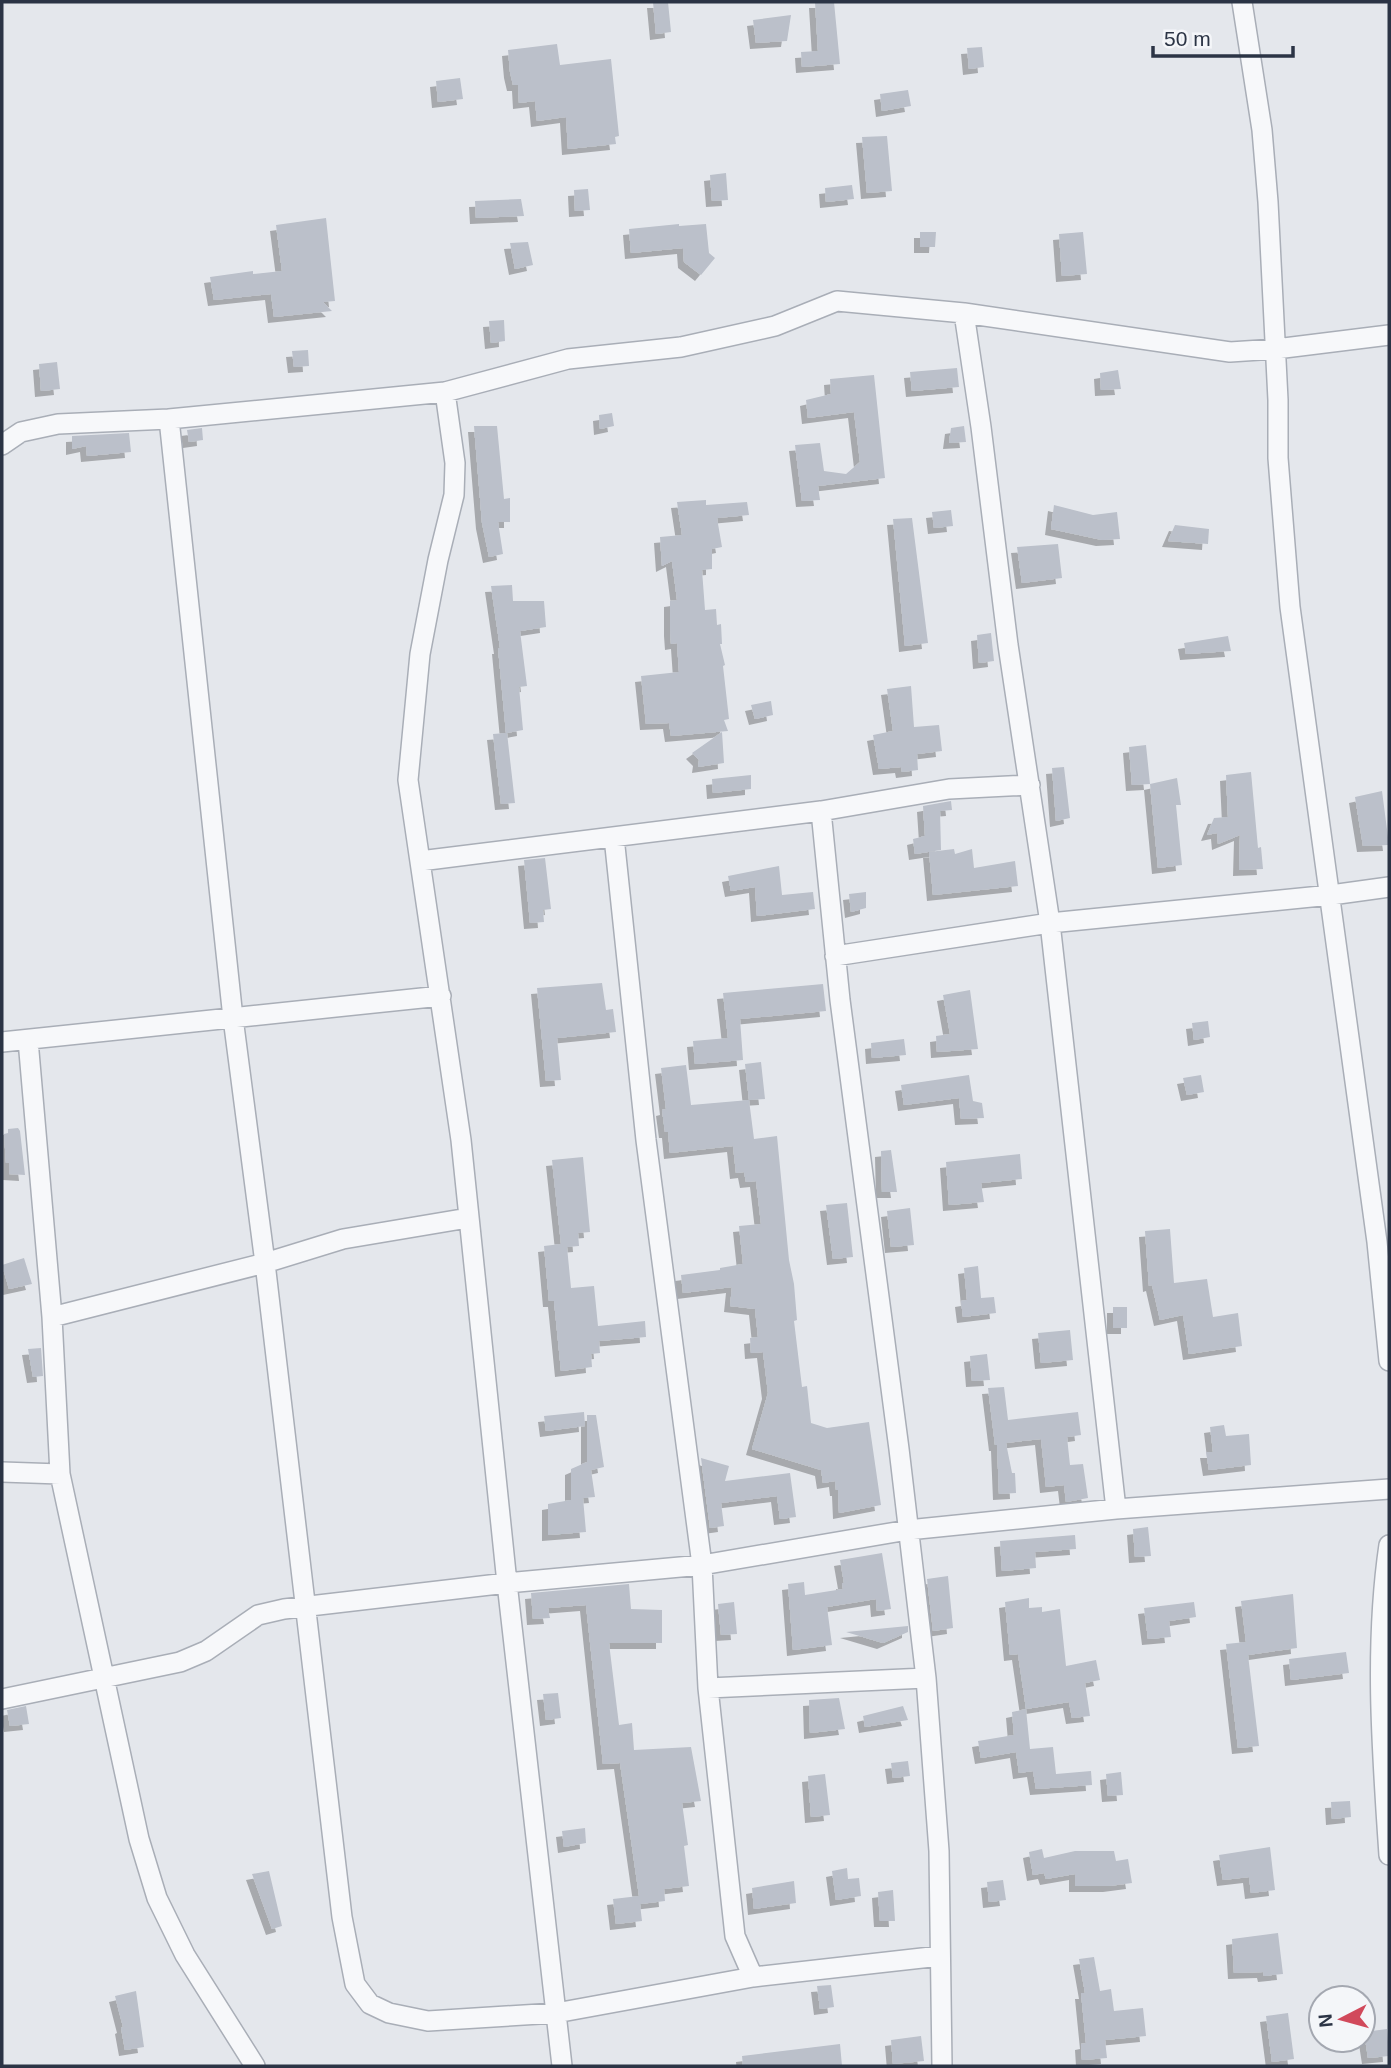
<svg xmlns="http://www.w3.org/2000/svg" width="1391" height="2068" font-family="Arial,sans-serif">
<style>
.building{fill:#bbc0ca;filter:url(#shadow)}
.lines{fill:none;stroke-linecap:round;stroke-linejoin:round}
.minor-casing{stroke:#a9aeb7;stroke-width:22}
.minor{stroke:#f7f8fa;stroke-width:19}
</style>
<defs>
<filter id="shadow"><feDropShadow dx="-6" dy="6" stdDeviation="0" flood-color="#0004"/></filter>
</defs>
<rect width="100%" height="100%" fill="#e4e7ec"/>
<path class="building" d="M653 2H668L671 32 656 34Z
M815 2H834L840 64 802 67 801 52 818 51Z
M791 15 787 41 756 43 753 20Z
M557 44 560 65 611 59 619 136 615 137 616 144 568 149 566 117 537 121 535 101 519 103 518 85H513L510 72 508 50Z
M982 47 984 67 969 69 967 48Z
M460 78 463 99 438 102 436 81Z
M908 90 911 106 882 111 880 94Z
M887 136 892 191 867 193 862 137Z
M726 173 728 200 712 201 710 175Z
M852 185 854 199 826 202 825 188Z
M588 189 590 210 575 211 574 190Z
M521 199 524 216 476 218 475 201Z
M326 218 335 301 323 302 332 311 274 317 271 294 214 300 210 277 253 271V274L282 271 276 225Z
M679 224V226L706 224 709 253 715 258 701 275 684 262 683 248 631 253 629 229Z
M920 232H936L935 247H920Z
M1083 232 1087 274 1062 276 1059 234Z
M528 242 533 265 515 269 510 243Z
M504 320 505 341 491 343 489 321Z
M308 350 309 366 294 367 292 351Z
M57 362 60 389 41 391 39 364Z
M957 368 959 387 912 391 910 372Z
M1118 370 1121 389 1101 390 1100 373Z
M874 375 885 478 818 486 820 500 802 501 795 445 820 443 824 471 846 474 860 462 854 412 808 418 806 400 831 394 830 379Z
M612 413 614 426 600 429 599 415Z
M474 426H497L504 499 510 498V522H498L503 554 489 557 482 523Z
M964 426 966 442 949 443 951 428Z
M202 428 203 440 189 442 187 430Z
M129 433 131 452 87 456 86 446 72 449V436Z
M706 500V505L747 502 749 515 717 518 722 547 712 549V569L702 570 705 610 716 609 717 625 721 624 722 644H720L725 665 723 666 729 719 724 720 728 731 671 736 669 723 646 724 641 676 679 672 677 643 671 644 670 630V601L677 600 672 561 662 566 660 537 682 535 677 502Z
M1054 505 1093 515 1117 512 1120 539 1102 540 1051 529Z
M951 510 953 526 934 528 932 512Z
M912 518 928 643 905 646 893 519Z
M1175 525 1209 529 1208 544 1168 541Z
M1058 544 1062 578 1022 583 1017 547Z
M512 585 513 601H544L546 627 520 631 527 686 519 687 523 730 507 733 515 803 501 804 493 734 506 733 498 648H500L491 586Z
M991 633 994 661 979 663 977 635Z
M1228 636 1231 651 1186 654 1184 643Z
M911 686 914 727 939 725 942 751 917 754 918 770 902 772 901 767 879 769 873 735 893 731 887 689Z
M771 701 773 715 755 719 751 705Z
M722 732 724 763 698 767 699 760 692 753Z
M1146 745 1150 784 1132 785 1129 747Z
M1064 767 1070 818 1056 821 1052 768Z
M1251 772 1258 848 1261 847 1263 869 1239 870 1240 835 1218 844 1217 833 1207 835 1214 818 1228 817 1226 775Z
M751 775V789L713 793 712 779Z
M1177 778 1181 805H1176L1182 865 1158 868 1150 784Z
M1382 791 1389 845 1363 846 1355 797Z
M951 801 952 810 940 811 941 850 915 854 913 839 925 836 923 806Z
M954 849 955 854 972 849 974 868 1015 861 1018 886 933 895 929 852Z
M545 858 551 909 543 910 544 922 530 923 524 860Z
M779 866 782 895 813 892 815 909 757 916 755 887 731 891 728 876Z
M866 892V908L851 912 849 894Z
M602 983 606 1010 613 1009 616 1032 557 1038 561 1080 546 1081 537 988Z
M823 984 826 1011 740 1019 743 1060 695 1064 693 1041 728 1038 723 993Z
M970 990 978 1049 937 1052 936 1036 950 1034 943 995Z
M1208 1021 1210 1037 1194 1040 1192 1023Z
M904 1039 906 1055 872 1058 871 1043Z
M761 1062 765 1099 749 1100 745 1064Z
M686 1065 691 1105 749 1100 754 1139 777 1136 789 1260 794 1284 797 1320 794 1321 802 1387 807 1386 811 1423 827 1428 869 1422 881 1505 839 1513 838 1490H836L835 1481 823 1483 821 1470 752 1449 768 1393 763 1352 751 1353 750 1338 758 1337 755 1309 730 1306 732 1287 683 1293 681 1275 720 1270V1268L743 1264 739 1226 761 1224 756 1181 746 1182 744 1172 736 1173 733 1146 670 1153 668 1132H665L662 1110 666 1109 661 1068Z
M969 1075 973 1101 982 1103 984 1118 961 1119 959 1098 904 1105 901 1085Z
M1201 1075 1204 1092 1187 1095 1183 1078Z
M18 1128 20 1131 25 1175 9 1174V1163H6L4 1134 8 1133V1129Z
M891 1150 897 1192H882L881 1151Z
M1020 1154 1022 1179 981 1183 984 1202 949 1205 946 1162Z
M583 1157 590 1232 578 1233 579 1246 567 1247 571 1288 594 1286 598 1326 645 1321 646 1337 599 1341 600 1353 591 1354 592 1367 561 1371 554 1301H549L544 1246 561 1244 552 1160Z
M847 1203 853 1257 833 1259 826 1205Z
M910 1208 914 1245 891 1247 887 1211Z
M1170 1229 1174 1283 1207 1279 1213 1317 1238 1313 1242 1346 1189 1354 1183 1315 1160 1320 1152 1285 1149 1286 1145 1231Z
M24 1258 32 1284 9 1289 2 1265Z
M978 1266 981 1298 994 1297 996 1313 963 1317 961 1301 967 1300 964 1268Z
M1113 1307H1127V1328H1113Z
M1070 1330 1073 1360 1041 1363 1038 1333Z
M41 1348 43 1376 33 1377 28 1349Z
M987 1354 990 1380 972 1381 970 1356Z
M1004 1387 1008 1420 1078 1412 1081 1435 1067 1437 1070 1465 1083 1464 1088 1498 1066 1502 1064 1485 1046 1487 1041 1439 1006 1443 1012 1473H1015L1016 1493 999 1494 997 1445H995L988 1388Z
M584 1412 585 1426 546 1431 544 1416Z
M587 1415H596L604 1467 591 1470 595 1497 583 1498 586 1532 548 1535V1504L571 1500V1469L587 1462Z
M1224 1425 1226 1436 1249 1434 1251 1465 1209 1470 1206 1452H1213L1210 1427Z
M701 1458 729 1466 725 1481 790 1473 796 1517 780 1519 777 1496 721 1503 724 1526 710 1528Z
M1148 1527 1151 1556 1135 1557 1133 1529Z
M1075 1535 1076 1549 1035 1552 1036 1568 1002 1571 1000 1541Z
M882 1553 891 1609 877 1611 876 1599 827 1607 832 1645 793 1650 788 1584 804 1582 805 1595 843 1589 842 1583H844L840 1560Z
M948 1576 953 1628 933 1631 927 1579Z
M629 1584 631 1609 662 1610V1643H609L619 1725 632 1723 634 1750 691 1747 701 1801 682 1803 688 1845 684 1846 689 1886 664 1889 665 1901 640 1904 642 1921 616 1924 613 1899 639 1896 620 1763 603 1764 586 1605 548 1608 550 1618 533 1619 531 1593Z
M1293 1594 1297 1648 1248 1655 1259 1746 1238 1748 1226 1644 1246 1642 1241 1601Z
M1029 1598V1608L1042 1607V1612L1060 1609 1066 1666 1096 1660 1100 1680 1085 1683 1090 1716 1072 1718 1069 1702 1026 1709 1018 1654 1010 1655 1005 1602Z
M734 1602 737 1634 721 1635 718 1604Z
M1194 1602 1196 1617 1169 1621 1171 1637 1148 1639 1144 1608Z
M908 1626V1632L883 1643 846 1632Z
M1346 1652 1349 1673 1291 1680 1289 1659Z
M558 1693 561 1718 546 1720 543 1694Z
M839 1698 845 1729 810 1733 809 1700Z
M26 1706 29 1724 10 1726 7 1710Z
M903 1706 908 1720 865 1727 863 1716Z
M1026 1709 1030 1749 1053 1747 1056 1774 1091 1771 1092 1785 1036 1789 1033 1771 1019 1773 1016 1752 981 1758 978 1741 1014 1735 1012 1712Z
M908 1761 910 1776 893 1778 891 1763Z
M1121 1772 1123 1795 1108 1796 1106 1774Z
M825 1774 830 1815 811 1817 808 1776Z
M1350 1801 1351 1817 1332 1819 1331 1802Z
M585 1828 586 1843 564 1847 562 1831Z
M1270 1847 1275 1890 1251 1893 1249 1877 1223 1880 1219 1855Z
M1042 1849 1044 1858 1075 1851H1114L1116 1861 1128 1859 1132 1883 1109 1886H1075V1874L1046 1879 1044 1873 1033 1875 1029 1852Z
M847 1868 848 1879 859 1878 861 1896 836 1900 832 1871Z
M269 1871 282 1926 272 1929 252 1874Z
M1003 1880 1006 1900 989 1902 987 1882Z
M794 1881 796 1903 754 1909 752 1888Z
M893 1890 895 1921H880L878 1892Z
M1278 1933 1283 1974 1264 1976 1263 1972 1234 1973 1232 1939Z
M1094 1957 1100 1991 1111 1989 1114 2011 1143 2008 1146 2036 1105 2040 1107 2058 1082 2060 1081 2044 1086 2043 1081 1993H1085L1079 1959Z
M831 1985 834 2007 820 2009 817 1986Z
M136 1991 144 2047 125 2050 121 2028 123 2027 115 1996Z
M1288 2013 1294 2059 1272 2062 1266 2016Z
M1387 2029 1389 2056 1368 2058 1364 2032Z
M921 2036 924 2061 893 2064 891 2040Z
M840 2044 842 2066H743L742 2056Z"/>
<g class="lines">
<g class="minor-casing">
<path id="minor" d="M1242 2 1262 130 1268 202 1278 400V458L1290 607 1377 1242 1389 1361
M964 313 981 427 1008 645 1050 923 1116 1509
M445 392 455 463 454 495 438 560 420 654 408 780 461 1140 507 1583 562 2066
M169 419 233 1018 265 1263 342 1917 355 1984 370 2004 389 2013 428 2021 556 2013 753 1977 940 1956
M2 445 21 432 58 424 169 419 445 392 568 359 681 347 775 326 837 301 964 313 1230 352 1276 349 1389 335
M821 811 840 1000 899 1449 926 1678 939 1851 942 2066
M614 837 646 1140 702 1565 708 1688 735 1936 753 1977
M420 861 821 811 949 789 1030 785
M835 956 1050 923 1331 895 1389 887
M28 1040 52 1317 60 1474 139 1839 157 1898 185 1955 255 2066
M2 1042 441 996
M52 1317 265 1263 343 1239 468 1218
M2 1472 60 1474
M1389 1545C1374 1647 1382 1752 1389 1855
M708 1688 926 1678
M2 1699 180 1662 206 1651 258 1615 284 1609 507 1583 702 1565 908 1530 1116 1509 1389 1489"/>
</g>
<use href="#minor" class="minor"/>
</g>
<rect width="1391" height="2068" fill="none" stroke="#2b3445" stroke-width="7"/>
<g transform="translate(1342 2019) rotate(264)"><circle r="33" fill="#f4f6f9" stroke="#a4a8b1" stroke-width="2"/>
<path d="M0-5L12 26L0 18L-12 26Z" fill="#d1495b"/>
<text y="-10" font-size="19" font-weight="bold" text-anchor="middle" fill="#2b3445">N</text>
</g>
<path d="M1153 46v10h140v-10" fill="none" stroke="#2b3445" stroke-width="3.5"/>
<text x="1164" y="46" font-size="21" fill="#2b3445" stroke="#f4f6f9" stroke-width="5" paint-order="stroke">50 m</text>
</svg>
